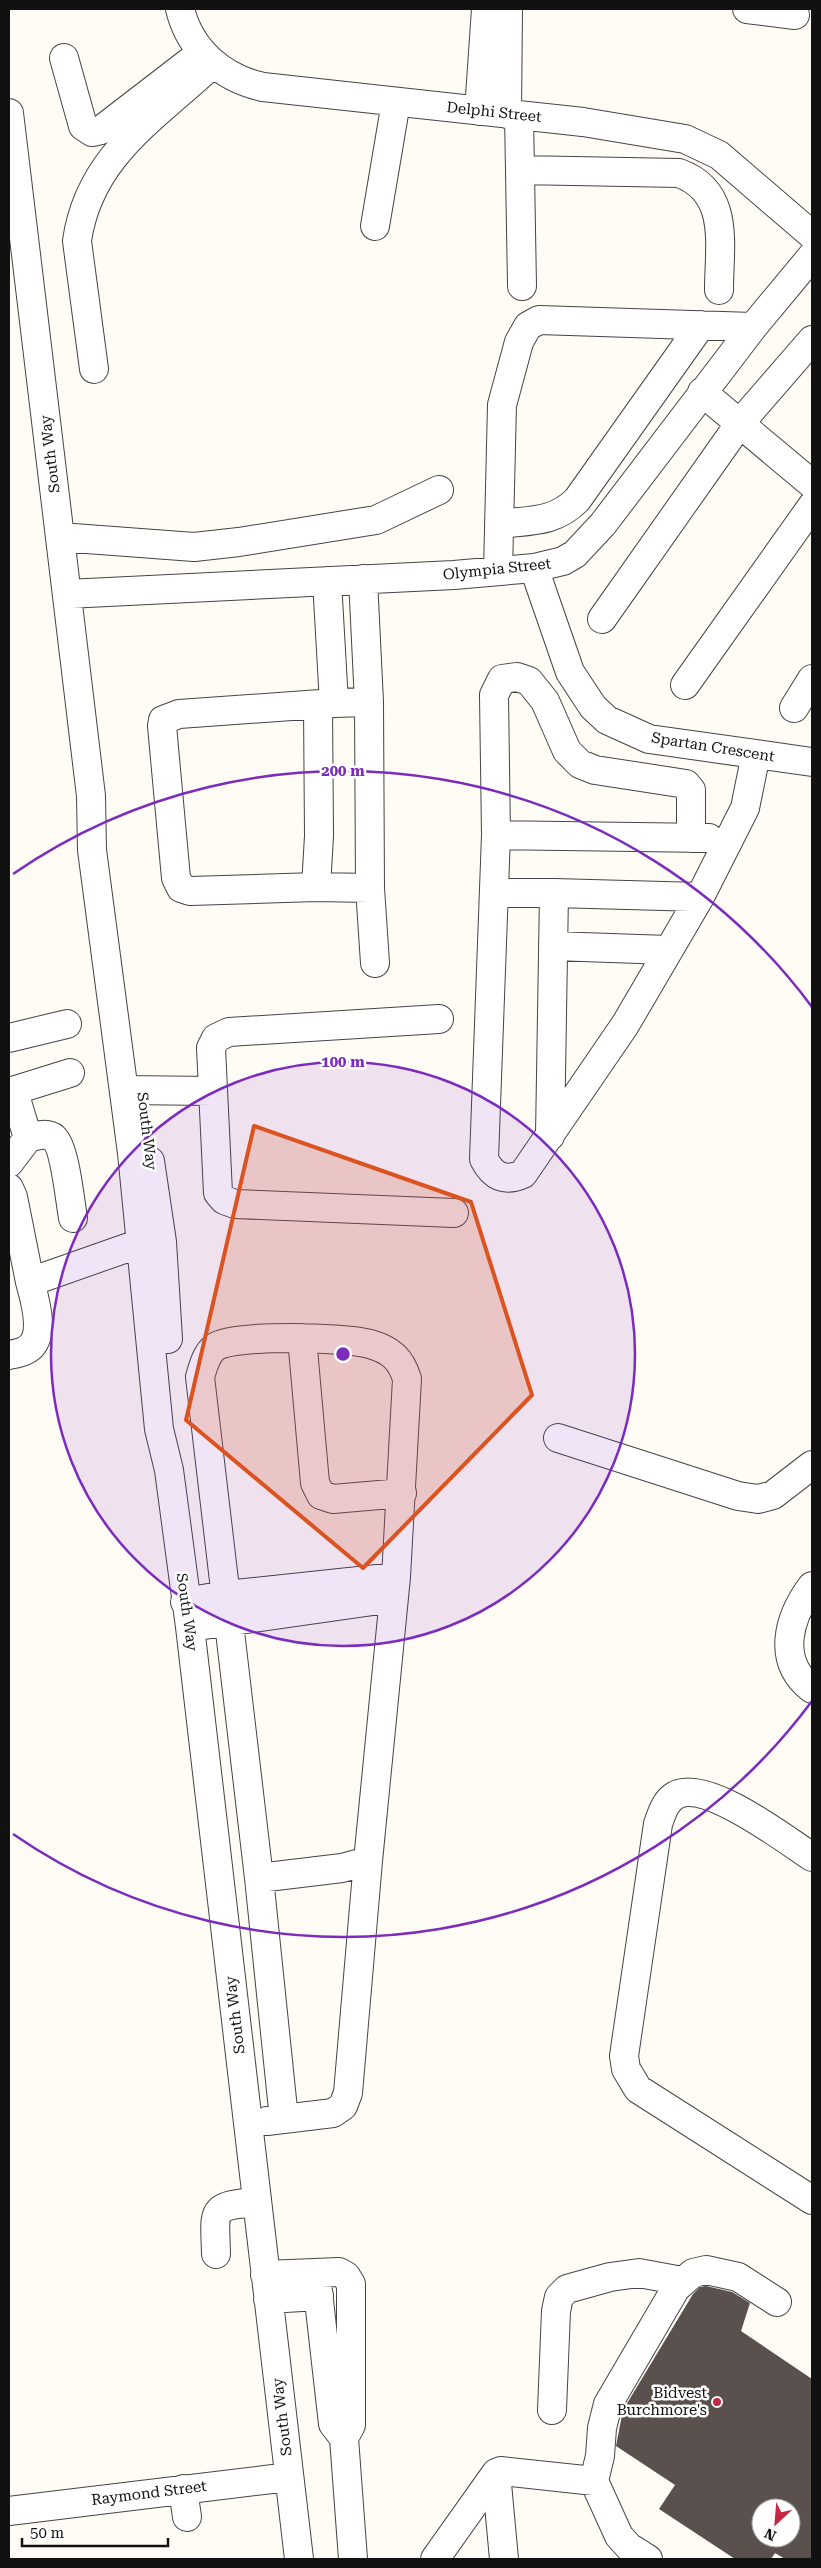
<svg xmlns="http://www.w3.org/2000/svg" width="821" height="2568" font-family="'Roboto Serif',serif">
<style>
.building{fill:#5a504d;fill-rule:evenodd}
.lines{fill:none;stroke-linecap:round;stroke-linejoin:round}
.minor-casing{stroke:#444;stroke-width:30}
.minor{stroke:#fff;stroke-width:28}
.marked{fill:#e8590c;fill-opacity:0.2;stroke:#e8590c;stroke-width:4;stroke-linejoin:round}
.ring{fill:none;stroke:#7b2cbf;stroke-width:2.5}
.poi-dot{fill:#c22841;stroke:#fff;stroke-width:2}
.labels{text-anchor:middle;stroke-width:5;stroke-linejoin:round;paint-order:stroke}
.street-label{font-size:15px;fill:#111;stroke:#fff}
.poi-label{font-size:15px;fill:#111;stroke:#fff;text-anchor:end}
.centre{fill:#7b2cbf;stroke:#fff;stroke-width:2.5}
.ring-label{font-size:15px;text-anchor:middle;font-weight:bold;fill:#7b2cbf;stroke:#fff;stroke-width:5;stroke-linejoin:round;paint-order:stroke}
</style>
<rect width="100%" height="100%" fill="#fffcf5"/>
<path class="building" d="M706 2286 732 2292 750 2303 741 2331 812 2379V2559H785L775 2553 771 2559H735L659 2509 675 2485 616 2446 623 2410 693 2294 700 2287ZM761 2508H791V2538H761Z"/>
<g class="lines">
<g class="minor-casing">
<path id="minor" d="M180 9C190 50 222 78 263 87L583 122 685 139 719 155 812 235
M747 9 795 15
M64 58 83 126 92 132 101 130 201 53
M479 111 486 9
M9 113 91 796 92 850 132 1153 159 1429 169 1470 190 1627 299 2559
M507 114 508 9
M519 115 522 286
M520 170 679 173C731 192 719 245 719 290
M375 226 396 102
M94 369 77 241C89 156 155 118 212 64
M702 392 812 484
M499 524C530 520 554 523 577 500L701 325
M60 537 194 547 239 542 376 520 439 490
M534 568 570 672 593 707 607 720 649 739 812 762
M498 571 502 405 519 342 528 326 539 320 753 327
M363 579 369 702
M67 594 454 575 534 568 563 561 575 554 603 524 753 327 812 256
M602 619 740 423 812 340
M685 685 812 506
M334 703 369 702 370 888 375 963
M318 705 319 836 316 887 190 891 181 888 176 878 162 726 163 720 179 714 334 703 327 581
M794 708 812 679
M496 835 709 838
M691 838V790L686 784 595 770 580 764 567 751 545 701 529 681 517 677 502 679 494 695 496 835 484 1159C493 1177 505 1182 523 1174L625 1025 700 897 745 808 756 754
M316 887 370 888
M494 893H554L550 1136
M554 893 700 897
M553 946 668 950
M439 1019 229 1032 216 1038 211 1048 218 1193 224 1200 235 1204 454 1213
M9 1038 67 1024
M124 1090 212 1091
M9 1092 70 1073
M28 1138C36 1136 47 1132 54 1138 65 1148 70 1201 73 1218
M150 1161 162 1242 168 1339
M9 1163 28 1138 14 1092
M9 1188 13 1197 30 1282
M302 1338 315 1483 321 1495 333 1499 402 1493
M9 1355C14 1354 20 1353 24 1351 48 1341 35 1300 30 1282L141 1243 158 1242
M558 1438 738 1496 758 1499 773 1495 812 1465
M812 1586C788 1618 776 1661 812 1689
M185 1602 226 1595 396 1577
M190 1627 394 1598
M812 1857C786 1840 707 1779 676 1795 665 1801 662 1813 658 1824L624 2056 626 2069 638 2089 812 2200
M259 1878 342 1868 368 1861 396 1577 407 1379C401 1359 391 1350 370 1344 346 1337 234 1334 215 1347 206 1354 203 1367 200 1377L259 1878 284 2119
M267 2121 333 2113 343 2106 348 2093 368 1861
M216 2254C215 2209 209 2206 257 2202
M316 2274 333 2424 344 2438
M265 2275 339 2272 346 2276 351 2284V2425L344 2438 353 2559
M268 2299 319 2296
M552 2410 556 2311 559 2297 567 2289 610 2277 639 2273 682 2281
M496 2473 504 2559
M183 2489 187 2517
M9 2511 289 2477
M435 2559 496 2473 501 2471 594 2481
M648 2559 629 2547 619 2536 594 2481 600 2456 602 2428 608 2404 676 2288 693 2273 706 2270 738 2277 777 2302"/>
</g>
<use href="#minor" class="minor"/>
</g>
<path class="marked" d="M254 1126 471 1202 532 1395 363 1568 186 1420Z"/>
<circle cx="343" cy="1354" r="292" fill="#7b2cbf" fill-opacity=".12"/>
<g class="ring">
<circle cx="343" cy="1354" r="292"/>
<path d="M812 1701A583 583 0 0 1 13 1834M13 874A583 583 0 0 1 812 1007"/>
</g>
<circle class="poi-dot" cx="717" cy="2402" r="5"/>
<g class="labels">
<g class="street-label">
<text transform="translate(494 112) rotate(6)" y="5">Delphi Street</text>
<text transform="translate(50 454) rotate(-97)" y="5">South Way</text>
<text transform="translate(497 569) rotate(-6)" y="5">Olympia Street</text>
<text transform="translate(713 747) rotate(9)" y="5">Spartan Crescent</text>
<text transform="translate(147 1131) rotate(83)" y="5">South Way</text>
<text transform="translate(187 1612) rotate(82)" y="5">South Way</text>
<text transform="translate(235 2015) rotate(-97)" y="5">South Way</text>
<text transform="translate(282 2417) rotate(-97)" y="5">South Way</text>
<text transform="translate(149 2493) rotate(-7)" y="5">Raymond Street</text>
</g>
<g class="poi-label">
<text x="707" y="2398">Bidvest<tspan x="707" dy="17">Burchmore's</tspan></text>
</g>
</g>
<circle cx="343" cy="1354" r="8" class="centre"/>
<g class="ring-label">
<text x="343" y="776">200 m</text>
<text x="343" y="1067">100 m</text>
</g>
<rect width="821" height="2568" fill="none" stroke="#111111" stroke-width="20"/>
<g transform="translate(776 2523) rotate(206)"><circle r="24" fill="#ffffff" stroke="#a0a0a0"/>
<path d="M0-4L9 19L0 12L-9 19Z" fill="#c22841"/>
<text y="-8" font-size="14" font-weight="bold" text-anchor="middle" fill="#111111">N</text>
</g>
<path d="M22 2538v8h146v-8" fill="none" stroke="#111111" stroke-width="2.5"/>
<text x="30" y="2538" font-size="15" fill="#111111" stroke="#ffffff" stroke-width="4" paint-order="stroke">50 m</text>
</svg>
